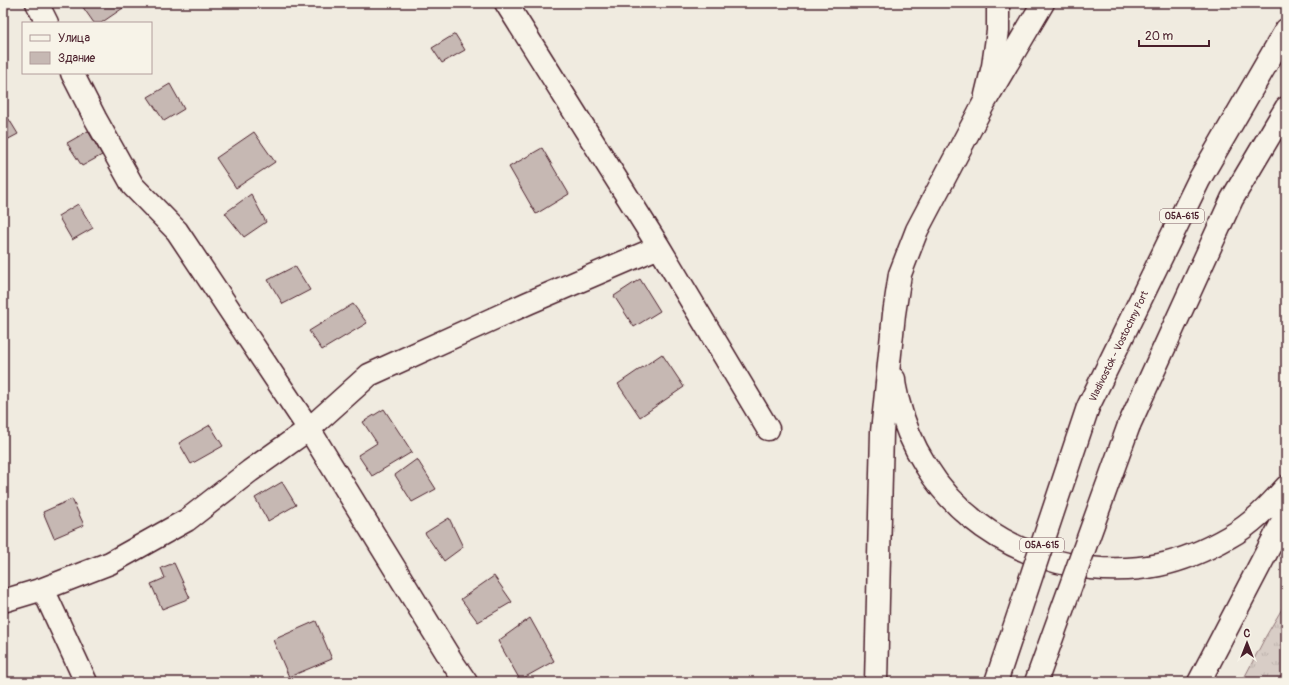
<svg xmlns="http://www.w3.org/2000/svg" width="1289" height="685" font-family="Pangolin,sans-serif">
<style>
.grass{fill:url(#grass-tufts);stroke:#917678}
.building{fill:#c6b8b3;stroke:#4a1f2b}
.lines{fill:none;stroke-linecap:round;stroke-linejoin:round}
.minor-casing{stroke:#4a1f2b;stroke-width:25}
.major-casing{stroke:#4a1f2b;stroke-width:25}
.highway-casing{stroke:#4a1f2b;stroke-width:25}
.minor{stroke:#f7f3e8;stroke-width:22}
.major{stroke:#f7f3e8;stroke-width:22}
.highway{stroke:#f7f3e8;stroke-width:22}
.highway-bridge-casing{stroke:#4a1f2b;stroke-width:25;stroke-linecap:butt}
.highway-bridge{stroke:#f7f3e8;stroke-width:22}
.labels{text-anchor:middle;stroke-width:3;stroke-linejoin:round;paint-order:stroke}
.shield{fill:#f7f3e8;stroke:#7e5f64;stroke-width:1}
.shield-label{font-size:9px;font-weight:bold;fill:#4a1f2b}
.street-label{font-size:10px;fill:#4a1f2b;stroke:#f7f3e8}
</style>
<defs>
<pattern id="grass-tufts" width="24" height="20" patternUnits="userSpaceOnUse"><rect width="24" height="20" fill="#d8cdc6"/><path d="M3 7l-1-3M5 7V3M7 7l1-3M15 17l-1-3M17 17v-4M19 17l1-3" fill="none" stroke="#bbb0aa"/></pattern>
</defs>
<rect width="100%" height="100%" fill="#f0ebe0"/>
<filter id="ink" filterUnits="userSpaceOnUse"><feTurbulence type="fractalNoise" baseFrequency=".025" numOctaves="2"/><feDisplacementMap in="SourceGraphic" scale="8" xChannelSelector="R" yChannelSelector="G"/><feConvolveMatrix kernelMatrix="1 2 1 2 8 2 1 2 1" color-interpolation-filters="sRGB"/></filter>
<g filter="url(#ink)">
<path class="grass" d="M1286 602V682H1242L1266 636Z"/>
<path class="building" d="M80 3H120L123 8 101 23H94Z
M455 34 465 50 442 63 432 48Z
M170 84 184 109 164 121 148 97Z
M3 111H4L18 134 3 142Z
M88 131 102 155 82 166 67 143Z
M254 132 275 162 236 188 216 158Z
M542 148 569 194 536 214 509 167Z
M251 194 266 222 244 237 225 213Z
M78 204 93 228 72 240 58 216Z
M295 266 310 290 283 304 268 280Z
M640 279 660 311 634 327 614 296Z
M353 304 367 323 322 350 309 331Z
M662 354 684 387 640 417 618 384Z
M384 409 412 452 372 476 358 455 377 443 363 422Z
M210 425 223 446 191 464 179 443Z
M417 459 436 489 412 502 395 475Z
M282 482 296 505 268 521 255 498Z
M72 499 84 525 54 538 43 512Z
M449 518 463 547 444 561 425 533Z
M174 563 190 598 162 609 151 584 165 578 161 568Z
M494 576 512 602 478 622 461 599Z
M530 618 554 661 520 680 498 641Z
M316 621 332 659 289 677 273 640Z"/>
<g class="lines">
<g class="minor-casing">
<path id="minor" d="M37 3 47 23
M506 3 659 247 768 429
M72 73 95 118 133 186 177 231 309 429 453 663 466 682
M43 589 86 682
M3 601 43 589 110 563 187 520 250 471 309 429 369 375 528 303 659 247"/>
</g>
<g class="major-casing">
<path id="major" d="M986 95 993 66 998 31V3"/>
</g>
<g class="highway-casing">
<path id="highway" d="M894 379C894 385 896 391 897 397 903 422 912 444 926 466 974 544 1070 583 1159 565 1184 560 1208 549 1229 537 1251 525 1269 506 1286 487
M1088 407 1199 180 1286 30
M1129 425 1232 199 1286 108
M876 682 882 432 894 314 900 274 917 230 984 103 1043 3
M1199 682 1286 515"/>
</g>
<use href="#minor" class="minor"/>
<use href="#major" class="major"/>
<use href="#highway" class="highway"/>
<g class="highway-bridge-casing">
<path id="highway-bridge" d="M996 682 1088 407
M1036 682 1129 425"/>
</g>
<use href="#highway-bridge" class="highway-bridge"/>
</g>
</g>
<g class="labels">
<g class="shield">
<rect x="1160" y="209" width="44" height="14" rx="3"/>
<rect x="1020" y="538" width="44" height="14" rx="3"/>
</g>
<g class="shield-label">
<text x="1182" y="219">05А-615</text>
<text x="1042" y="548">05А-615</text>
</g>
<g class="street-label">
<text transform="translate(1118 346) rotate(-64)" y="4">Vladivostok - Vostochny Port</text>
</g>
</g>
<rect width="1289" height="685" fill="none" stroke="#f7f3e8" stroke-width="16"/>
<rect x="8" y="8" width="1273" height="669" fill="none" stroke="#4a1f2b" stroke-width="1.5" filter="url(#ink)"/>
<rect x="22" y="22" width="130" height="52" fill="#f7f3e8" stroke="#b29e9c"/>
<rect x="30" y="35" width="20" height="6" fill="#f7f3e8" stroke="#b29e9c"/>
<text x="58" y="42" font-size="12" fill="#4a1f2b">Улица</text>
<rect x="30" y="52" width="20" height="12" fill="#c6b8b3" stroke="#b29e9c"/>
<text x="58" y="62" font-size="12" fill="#4a1f2b">Здание</text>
<g transform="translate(1247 643)" stroke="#f7f3e8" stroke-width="3" paint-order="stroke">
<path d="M0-3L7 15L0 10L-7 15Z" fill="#4a1f2b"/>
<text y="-6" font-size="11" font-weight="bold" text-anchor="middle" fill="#4a1f2b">С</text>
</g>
<path d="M1139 40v6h70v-6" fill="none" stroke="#4a1f2b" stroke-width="2"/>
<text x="1145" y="40" font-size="12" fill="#4a1f2b" stroke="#f7f3e8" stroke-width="3" paint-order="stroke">20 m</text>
</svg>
